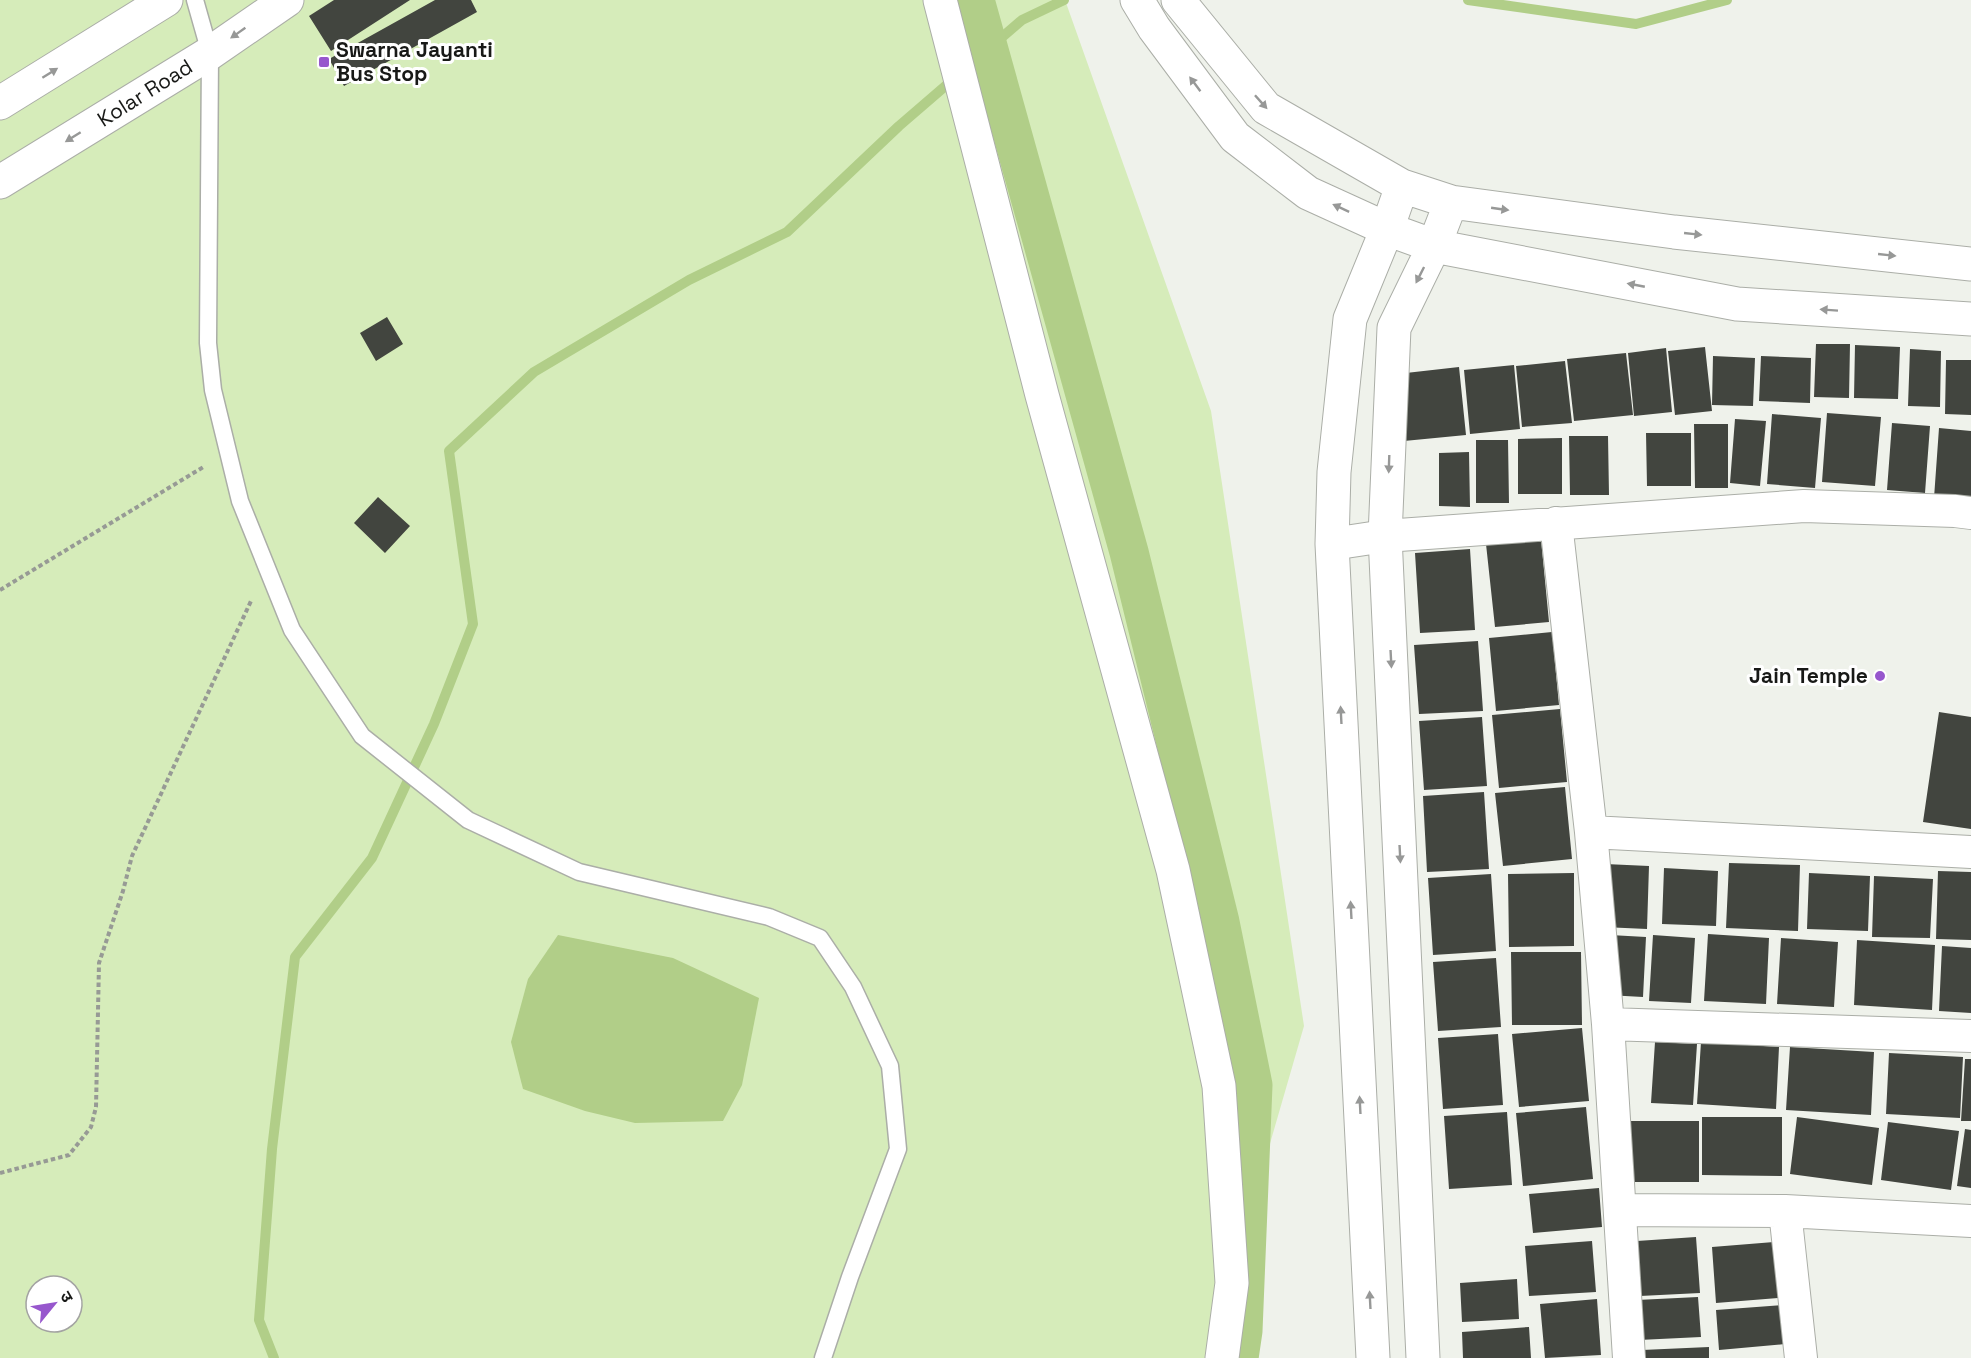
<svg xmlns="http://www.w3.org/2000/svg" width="1971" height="1358" font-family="'Space Grotesk','Noto Sans Devanagari',sans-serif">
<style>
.green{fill:#d6ecba;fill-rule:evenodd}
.water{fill:#b1ce88}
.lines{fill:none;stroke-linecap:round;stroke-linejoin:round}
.stream{stroke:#b1ce88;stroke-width:10}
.canal{stroke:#b1ce88;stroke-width:39}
.building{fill:#42453f}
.lane-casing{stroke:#abaea7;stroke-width:19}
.street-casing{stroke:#abaea7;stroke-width:34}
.secondary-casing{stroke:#abaea7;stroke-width:35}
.path{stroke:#979a95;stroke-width:4;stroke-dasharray:4.5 3;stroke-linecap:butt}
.lane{stroke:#fff;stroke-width:16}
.street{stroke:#fff;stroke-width:32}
.secondary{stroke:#fff;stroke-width:33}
.oneway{fill:#979897}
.poi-dot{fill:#9757cd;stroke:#fff;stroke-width:2}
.labels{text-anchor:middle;stroke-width:6;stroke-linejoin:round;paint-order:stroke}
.poi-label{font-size:21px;font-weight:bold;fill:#181917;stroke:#fff;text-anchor:start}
.street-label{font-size:21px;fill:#181917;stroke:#fff}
</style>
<rect width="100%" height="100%" fill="#eff2eb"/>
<path class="green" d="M0 0H1065L1211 411 1304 1026 1208 1358H0ZM36 1286H72V1322H36Z"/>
<path class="water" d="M558 935 673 958 759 998 742 1085 723 1121 635 1123 585 1111 523 1089 511 1042 528 979Z"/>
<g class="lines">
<path class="stream" d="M1468 0 1636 24 1727 0
M274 1358 259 1320 272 1149 295 957 372 858 434 724 473 624 449 451 534 372 689 280 787 232 899 126 1022 20 1064 0"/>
<path class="canal" d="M975 0 1129 552 1220 922 1253 1085 1243 1331 1239 1358"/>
</g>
<path class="building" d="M334 0H410L331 51 309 16Z
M435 0H471L477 12 344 86 329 59Z
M387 317 403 344 376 361 360 333Z
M1816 344H1850L1849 398 1814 397Z
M1855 345 1900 347 1898 399 1854 398Z
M1705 347 1712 411 1675 415 1668 351Z
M1666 348 1672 412 1634 416 1628 353Z
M1910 349 1941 351 1940 407 1908 406Z
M1626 353 1633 415 1574 421 1567 359Z
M1713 356 1755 358 1753 406 1712 405Z
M1761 356 1811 358 1810 403 1759 401Z
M1946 360H1971V415L1945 414Z
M1565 361 1572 423 1522 427 1516 366Z
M1514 365 1520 429 1470 434 1464 370Z
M1459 367 1466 435 1404 441 1397 374Z
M1827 413 1881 417 1875 486 1822 482Z
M1772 414 1821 418 1815 488 1767 484Z
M1735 419 1766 421 1760 486 1730 483Z
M1892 423 1930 426 1925 493 1887 490Z
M1694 424H1728V488H1695Z
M1939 428 1971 431V501L1934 498Z
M1646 433H1691V486H1647Z
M1569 436H1608L1609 495H1570Z
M1562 438V494H1518V439Z
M1476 440H1508L1509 503H1476Z
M1469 452 1470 507 1439 506V453Z
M378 497 410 526 385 553 354 523Z
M1541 539 1549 622 1495 627 1486 544Z
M1470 549 1475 630 1420 633 1415 553Z
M1552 632 1559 705 1496 711 1489 638Z
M1478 641 1483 711 1419 714 1414 645Z
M1560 709 1567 782 1499 788 1492 715Z
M1939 712 1971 717V829L1923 822Z
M1482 717 1487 786 1424 790 1419 721Z
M1565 787 1572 859 1503 866 1495 793Z
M1484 792 1489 869 1427 872 1423 796Z
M1729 863 1800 865 1798 931 1726 928Z
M1605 864 1649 866 1647 929 1603 927Z
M1664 868 1718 871 1716 926 1662 924Z
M1938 871 1971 872V940L1936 939Z
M1574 873V946L1509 947 1508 874Z
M1809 873 1870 876 1868 931 1807 929Z
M1491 874 1496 951 1433 955 1428 878Z
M1874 876 1933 879 1930 938 1872 937Z
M1708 934 1769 938 1766 1004 1704 1001Z
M1610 935 1646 937 1643 997 1607 995Z
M1653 935 1695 938 1691 1003 1649 1001Z
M1781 938 1838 942 1834 1007 1777 1004Z
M1857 940 1935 945 1932 1010 1854 1005Z
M1942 946 1971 948V1013L1939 1011Z
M1511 952H1581L1582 1025H1512Z
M1496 958 1501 1027 1438 1031 1433 962Z
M1582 1028 1589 1101 1519 1107 1512 1034Z
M1498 1034 1503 1105 1443 1109 1438 1038Z
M1655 1042 1697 1044 1693 1105 1651 1103Z
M1701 1042 1779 1047 1776 1109 1697 1104Z
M1790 1047 1874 1052 1871 1115 1786 1110Z
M1889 1053 1963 1057 1960 1118 1886 1114Z
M1965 1059H1971V1121H1961Z
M1586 1107 1593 1179 1523 1186 1516 1113Z
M1507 1112 1512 1185 1449 1189 1444 1116Z
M1702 1117H1782V1176L1702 1175Z
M1797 1117 1879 1128 1872 1185 1790 1174Z
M1623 1121H1699V1182H1623Z
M1888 1122 1959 1131 1951 1190 1881 1180Z
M1965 1129 1971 1130V1188L1957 1186Z
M1599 1188 1602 1227 1533 1233 1529 1194Z
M1696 1237 1700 1293 1640 1296 1637 1241Z
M1592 1241 1596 1292 1529 1296 1525 1246Z
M1774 1242 1778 1298 1716 1303 1712 1247Z
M1517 1279 1519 1319 1462 1322 1460 1283Z
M1698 1297 1701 1337 1639 1340 1637 1300Z
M1597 1299 1601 1355 1545 1358 1540 1304Z
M1782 1305 1785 1344 1719 1350 1716 1310Z
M1529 1327 1531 1358H1463L1462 1332Z
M1709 1347V1358H1642V1350Z"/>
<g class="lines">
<g class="lane-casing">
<path id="lane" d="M195 0 210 53 208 343 213 390 240 501 292 630 362 736 468 820 579 872 769 917 820 938 853 987 890 1066 898 1149 850 1277 823 1358"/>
</g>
<g class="street-casing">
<path id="street" d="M1556 523 1591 832 1608 1024 1629 1358
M1332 544 1385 536 1804 506 1955 511 1971 513
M1591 832 1971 852
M1608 1024 1971 1036
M1620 1210 1785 1211 1971 1221
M1785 1211 1801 1358"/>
</g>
<g class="secondary-casing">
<path id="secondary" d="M940 0 1042 395 1173 870 1219 1086 1232 1283 1222 1358
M1137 0 1154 28 1235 137 1308 193 1387 229 1434 246 1737 304 1971 319
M1178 0 1266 108 1402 186 1451 202 1674 232 1971 264
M0 103 166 0
M0 182 210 53 287 0
M1373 1358 1332 544 1334 472 1350 319 1387 229 1402 186
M1423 1358 1385 536 1394 328 1434 246 1451 202"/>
</g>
<path class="path" d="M0 590 205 466
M0 1173 69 1155 91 1127 96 1107 99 963 123 891 132 856 251 601"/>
<use href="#lane" class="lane"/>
<use href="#street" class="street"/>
<use href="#secondary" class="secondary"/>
</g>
<defs><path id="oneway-solid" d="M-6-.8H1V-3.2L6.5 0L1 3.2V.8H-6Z" transform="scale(1.5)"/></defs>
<g class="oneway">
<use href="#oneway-solid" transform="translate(238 33) rotate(145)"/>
<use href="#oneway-solid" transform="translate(50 73) rotate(-32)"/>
<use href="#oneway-solid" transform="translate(1195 84) rotate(-127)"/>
<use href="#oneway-solid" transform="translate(1261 102) rotate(48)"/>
<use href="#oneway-solid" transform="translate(73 137) rotate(148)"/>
<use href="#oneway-solid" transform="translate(1341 208) rotate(-155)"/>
<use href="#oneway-solid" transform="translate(1500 209) rotate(8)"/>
<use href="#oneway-solid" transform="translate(1693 234) rotate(6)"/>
<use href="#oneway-solid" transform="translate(1887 255) rotate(6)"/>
<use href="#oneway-solid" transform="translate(1420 275) rotate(117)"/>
<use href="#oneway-solid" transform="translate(1636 285) rotate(-169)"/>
<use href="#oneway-solid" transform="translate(1829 310) rotate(-176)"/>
<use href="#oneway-solid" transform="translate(1389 464) rotate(92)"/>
<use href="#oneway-solid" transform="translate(1391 659) rotate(87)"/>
<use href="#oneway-solid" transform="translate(1341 715) rotate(-93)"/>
<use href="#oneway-solid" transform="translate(1400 854) rotate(87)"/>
<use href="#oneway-solid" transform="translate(1351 910) rotate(-93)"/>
<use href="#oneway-solid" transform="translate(1360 1105) rotate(-93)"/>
<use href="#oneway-solid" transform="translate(1370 1300) rotate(-93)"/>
</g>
<g class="poi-dot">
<rect x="318" y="56" width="12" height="12" rx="3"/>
<circle cx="1880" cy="676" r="6"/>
</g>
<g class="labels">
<g class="poi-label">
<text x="336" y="57">Swarna Jayanti<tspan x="336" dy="24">Bus Stop</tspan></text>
<text x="1868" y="683" text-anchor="end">Jain Temple</text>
</g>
<g class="street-label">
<text transform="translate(145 93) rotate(-32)" y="7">Kolar Road</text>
</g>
</g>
<g transform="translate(54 1304) rotate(60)"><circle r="28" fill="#ffffff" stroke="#a3a3a2" stroke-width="1.5"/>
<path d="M0-4.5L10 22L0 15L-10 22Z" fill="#9757cd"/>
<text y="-9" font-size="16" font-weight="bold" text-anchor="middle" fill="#181917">उ</text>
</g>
</svg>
